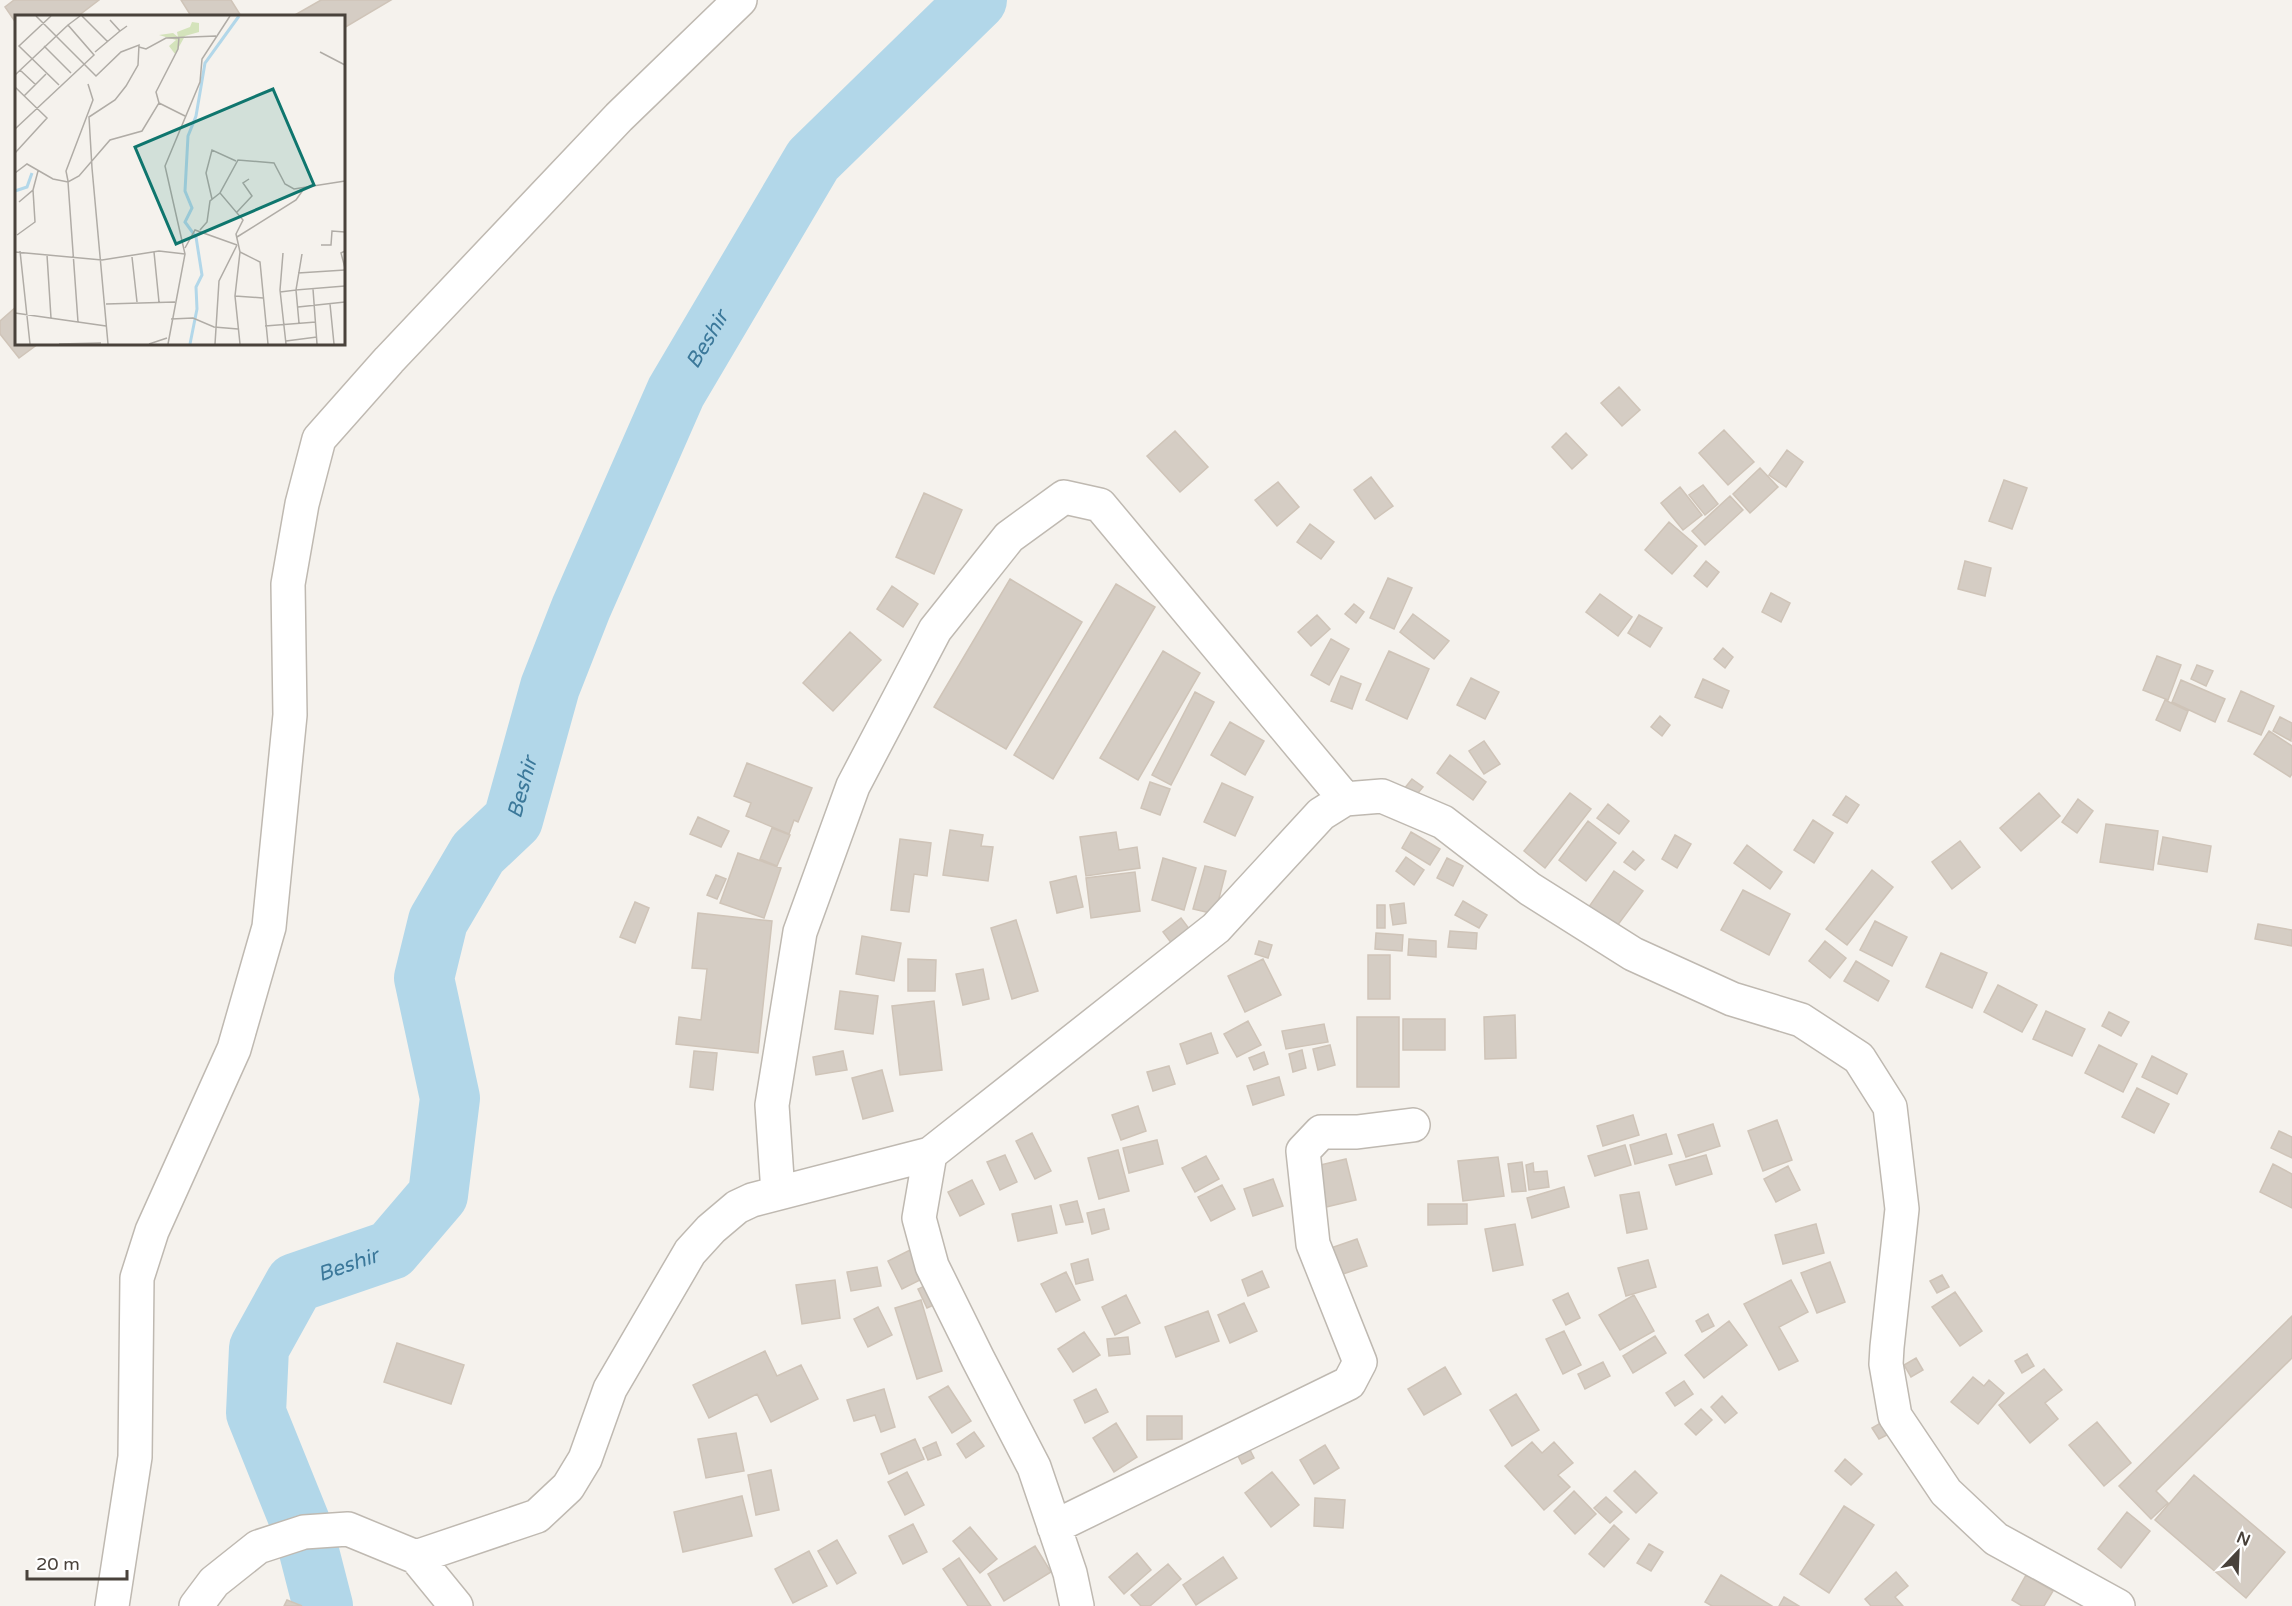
<svg xmlns="http://www.w3.org/2000/svg" width="2292" height="1606" font-family="'Varela Round',sans-serif">
<style>
.lines{fill:none;stroke-linecap:round;stroke-linejoin:round}
.river{stroke:#b2d7e9;stroke-width:60}
.building{fill:#d5cdc4;stroke:#cfc4b8;stroke-width:1.5}
.minor-casing{stroke:#bfb9b1;stroke-width:36}
.minor{stroke:#fff;stroke-width:33}
.labels{text-anchor:middle;stroke-width:4.5;stroke-linejoin:round;paint-order:stroke}
.water-label{font-size:21px;font-style:italic;fill:#3b789a;stroke:#fff}
.inset-river{fill:none;stroke:#b2d7e9;stroke-width:3}
.inset-road{fill:none;stroke:#b0aca6;stroke-width:1.5}
.view{fill:#0f766e;fill-opacity:0.15;stroke:#0f766e;stroke-width:3}
.inset-edge{fill:none;stroke:#49423b;stroke-width:3}
</style>
<rect width="100%" height="100%" fill="#f5f2ed"/>
<g class="lines">
<path class="river" id="s1" d="M323 1606 304 1532 256 1413 259 1348 295 1283 391 1250 438 1195 450 1098 424 978 438 921 478 853 513 820 550 687 581 608 676 392 813 160 977 0"/>
</g>
<path class="building" d="M14 0H99L78 16H16V23L5 7Z
M181 0H231L241 16H191Z
M321 0H391L344 28V16H293Z
M16 307V344H38L19 358 0 334V321Z
M1619 387 1640 410 1622 426 1601 403Z
M1724 430 1754 462 1728 485 1699 453Z
M1175 431 1208 467 1180 492 1147 456Z
M1566 433 1587 455 1572 469 1552 447Z
M1787 450 1803 462 1786 487 1769 475Z
M1760 468 1778 487 1750 513 1733 494Z
M1371 477 1393 506 1375 519 1354 490Z
M2004 480 2027 488 2012 529 1989 521Z
M1278 482 1299 507 1277 526 1255 500Z
M1703 485 1718 504 1705 515 1689 495Z
M1680 487 1702 515 1683 530 1661 503Z
M924 493 962 510 934 574 896 557Z
M1730 496 1743 510 1705 545 1692 531Z
M1669 522 1697 546 1672 574 1645 550Z
M1310 524 1334 542 1321 559 1297 542Z
M1706 561 1719 572 1707 587 1694 576Z
M1965 561 1991 568 1985 596 1958 589Z
M1388 578 1412 588 1394 629 1370 618Z
M1010 579 1082 622 1006 749 934 707Z
M1116 584 1155 607 1053 779 1014 755Z
M892 586 918 604 903 627 877 609Z
M1771 593 1790 603 1781 622 1762 612Z
M1600 594 1632 617 1618 636 1586 612Z
M1354 604 1364 612 1356 623 1345 614Z
M1413 614 1449 641 1434 659 1400 632Z
M1317 615 1330 629 1311 646 1298 632Z
M1639 615 1662 628 1650 647 1628 633Z
M850 632 881 660 833 711 803 683Z
M1331 639 1349 649 1329 685 1311 675Z
M1723 648 1733 657 1725 668 1714 659Z
M1163 651 1200 673 1138 780 1100 758Z
M1389 651 1429 669 1407 719 1366 700Z
M2157 656 2181 665 2168 700 2143 690Z
M2197 665 2213 671 2206 686 2191 679Z
M1341 676 1361 684 1352 709 1331 701Z
M1471 678 1499 692 1485 719 1457 705Z
M1703 679 1729 691 1722 708 1695 697Z
M2181 680 2225 699 2215 722 2172 702Z
M2241 691 2274 706 2261 735 2228 721Z
M1195 692 1214 702 1171 785 1152 775Z
M2165 700 2188 711 2180 731 2156 720Z
M1660 716 1670 725 1662 736 1651 727Z
M2280 717 2292 723 2291 741 2273 731Z
M1230 722 1264 741 1245 775 1211 755Z
M2269 731 2292 746V774L2290 777 2254 754Z
M1484 741 1500 764 1484 774 1469 751Z
M1450 755 1486 782 1473 800 1437 773Z
M747 763 812 788 798 822 794 820 789 834 746 816 751 803 734 796Z
M1412 779 1423 787 1414 798 1404 789Z
M1150 782 1170 789 1160 815 1141 808Z
M1222 783 1253 797 1235 836 1204 822Z
M1570 793 1591 809 1545 868 1524 851Z
M2039 793 2060 816 2021 851 2000 828Z
M1846 796 1859 805 1847 823 1833 815Z
M2078 799 2093 811 2077 833 2062 822Z
M1608 804 1629 821 1619 834 1597 818Z
M698 817 729 831 721 847 690 834Z
M1813 820 1833 833 1814 863 1794 850Z
M1588 821 1616 843 1586 881 1559 860Z
M2106 824 2158 831 2153 870 2100 862Z
M772 828 790 835 777 866 760 859Z
M950 830 983 835 981 846 993 847 988 881 943 875Z
M1116 832 1119 850 1137 847 1140 868 1086 876 1080 837Z
M1411 832 1440 849 1430 865 1402 848Z
M1675 835 1691 844 1677 868 1662 859Z
M2163 837 2211 846 2207 872 2158 864Z
M900 839 931 843 927 876 914 874 909 912 891 910Z
M1960 841 1980 867 1952 889 1932 862Z
M1747 845 1782 872 1770 889 1734 863Z
M1633 851 1644 860 1635 870 1624 862Z
M738 853 781 868 764 918 720 903Z
M1406 857 1424 870 1414 885 1396 871Z
M1163 858 1196 868 1184 910 1152 900Z
M1447 858 1463 866 1453 886 1437 878Z
M1205 866 1226 871 1215 914 1193 909Z
M1872 870 1893 887 1847 945 1826 929Z
M1614 871 1643 891 1614 930 1586 911Z
M1135 872 1140 911 1091 918 1086 878Z
M716 875 726 879 717 899 707 895Z
M1076 876 1083 907 1057 913 1050 882Z
M1743 890 1790 914 1769 955 1721 930Z
M1463 901 1487 915 1479 928 1455 915Z
M635 902 649 908 635 943 620 937Z
M1404 903 1406 923 1393 925 1390 905Z
M1377 905H1385V928H1377Z
M698 913 772 921 758 1053 676 1044 679 1017 701 1020 707 969 692 968Z
M1181 918 1193 934 1175 948 1163 932Z
M1016 920 1038 991 1012 999 991 928Z
M1875 921 1907 937 1892 966 1860 950Z
M2258 924 2292 930V946L2255 939Z
M1450 931 1477 933 1476 949 1448 947Z
M1376 933 1403 935 1402 951 1375 949Z
M862 936 901 943 894 981 856 974Z
M1409 939 1436 941V957L1408 955Z
M1259 941 1272 945 1268 958 1255 954Z
M1825 941 1846 958 1830 978 1809 961Z
M1941 953 1987 973 1972 1008 1926 987Z
M1368 955H1390V999H1368Z
M908 959 936 960 935 991H908Z
M1263 959 1281 995 1245 1012 1228 976Z
M1856 961 1889 981 1878 1001 1844 981Z
M983 969 989 999 963 1005 956 974Z
M1998 985 2037 1005 2022 1032 1984 1012Z
M840 991 878 996 873 1034 835 1029Z
M934 1001 942 1070 900 1075 892 1006Z
M2046 1011 2085 1029 2072 1056 2033 1039Z
M2109 1012 2129 1022 2121 1036 2102 1026Z
M1515 1015 1516 1058 1485 1059 1484 1017Z
M1357 1017H1399V1087H1357Z
M1403 1019H1445V1050H1403Z
M1248 1021 1261 1045 1237 1057 1224 1034Z
M1324 1024 1328 1042 1286 1049 1282 1031Z
M1211 1033 1218 1053 1187 1064 1180 1044Z
M1330 1045 1335 1065 1318 1070 1313 1049Z
M2099 1045 2137 1064 2123 1092 2085 1073Z
M1302 1050 1306 1068 1293 1072 1289 1054Z
M694 1051 717 1053 713 1090 690 1087Z
M843 1051 847 1070 816 1075 813 1057Z
M1264 1052 1268 1064 1254 1070 1249 1058Z
M2152 1056 2187 1074 2177 1094 2142 1077Z
M1169 1066 1175 1084 1153 1091 1147 1072Z
M882 1070 893 1111 863 1119 852 1078Z
M1279 1077 1284 1095 1253 1105 1247 1086Z
M2137 1088 2169 1104 2154 1133 2122 1117Z
M1138 1106 1146 1131 1121 1140 1112 1115Z
M1633 1115 1639 1135 1603 1146 1597 1126Z
M1777 1120 1792 1160 1763 1171 1748 1131Z
M1713 1124 1720 1146 1686 1157 1678 1135Z
M2279 1131 2292 1137V1158L2271 1148Z
M1032 1133 1051 1171 1035 1179 1016 1141Z
M1666 1134 1672 1154 1635 1164 1630 1145Z
M1157 1140 1163 1164 1129 1173 1123 1148Z
M1625 1145 1631 1165 1595 1176 1588 1156Z
M1118 1150 1129 1191 1099 1199 1088 1158Z
M1005 1155 1017 1182 1000 1190 987 1162Z
M1706 1155 1712 1174 1676 1185 1669 1165Z
M1206 1156 1219 1179 1195 1192 1182 1168Z
M1498 1157 1504 1196 1463 1201 1458 1161Z
M1346 1159 1356 1200 1326 1207 1316 1166Z
M1522 1162 1526 1191 1512 1192 1508 1164Z
M1533 1163 1534 1172 1547 1171 1549 1187 1529 1190 1526 1165Z
M2273 1164 2292 1174V1208L2260 1192Z
M1788 1166 1800 1190 1776 1202 1764 1179Z
M1273 1179 1283 1206 1253 1216 1244 1189Z
M972 1180 984 1204 960 1216 948 1192Z
M1222 1185 1235 1209 1211 1221 1198 1197Z
M1564 1187 1569 1207 1532 1218 1527 1198Z
M1639 1192 1647 1229 1627 1233 1620 1195Z
M1077 1201 1083 1222 1066 1225 1060 1205Z
M1428 1204H1467V1224L1428 1225Z
M1051 1206 1057 1233 1018 1241 1012 1214Z
M1104 1209 1109 1229 1092 1234 1087 1213Z
M1515 1224 1523 1265 1493 1271 1485 1229Z
M1816 1224 1824 1253 1783 1264 1775 1235Z
M1357 1239 1367 1266 1337 1276 1328 1249Z
M912 1249 926 1277 902 1289 888 1261Z
M1088 1259 1093 1280 1076 1284 1071 1264Z
M1648 1260 1656 1287 1626 1296 1618 1268Z
M1830 1262 1845 1302 1817 1313 1801 1273Z
M877 1267 881 1286 851 1291 847 1272Z
M1262 1271 1269 1287 1248 1296 1242 1280Z
M1066 1272 1080 1300 1056 1312 1041 1284Z
M1942 1275 1949 1287 1937 1293 1930 1281Z
M835 1280 840 1318 802 1324 796 1285Z
M1791 1280 1808 1312 1779 1327 1798 1361 1779 1370 1744 1304Z
M933 1282 943 1301 927 1308 918 1289Z
M1955 1292 1982 1331 1960 1346 1932 1307Z
M1568 1293 1580 1318 1566 1325 1553 1300Z
M1126 1295 1140 1323 1115 1335 1102 1307Z
M1634 1295 1654 1331 1620 1350 1599 1315Z
M921 1300 942 1371 917 1379 895 1308Z
M1244 1303 1257 1331 1230 1343 1218 1315Z
M878 1307 892 1335 868 1347 854 1319Z
M1208 1311 1219 1341 1176 1357 1165 1327Z
M1708 1314 1714 1326 1702 1332 1696 1321Z
M2292 1316V1358L2156 1491 2168 1503 2151 1519 2119 1486Z
M1729 1321 1747 1345 1704 1378 1685 1355Z
M1564 1331 1581 1365 1563 1374 1546 1339Z
M1084 1332 1100 1355 1073 1372 1058 1349Z
M1655 1336 1666 1353 1633 1373 1623 1356Z
M1128 1337 1130 1354 1109 1356 1107 1339Z
M397 1343 464 1365 451 1404 384 1382Z
M765 1351 777 1376 801 1365 818 1399 771 1422 757 1394 709 1418 693 1385Z
M2027 1354 2034 1366 2022 1373 2015 1361Z
M1916 1358 1923 1370 1911 1377 1904 1365Z
M1603 1362 1610 1376 1585 1389 1578 1374Z
M1445 1367 1461 1394 1424 1415 1408 1389Z
M2044 1369 2062 1390 2045 1403 2058 1419 2030 1443 1999 1405Z
M1973 1377 1984 1386 1989 1380 2004 1393 1978 1424 1951 1402Z
M1684 1381 1693 1394 1675 1406 1666 1393Z
M948 1386 971 1421 952 1433 929 1397Z
M884 1389 895 1427 881 1432 875 1415 854 1421 847 1400Z
M1096 1389 1108 1412 1085 1423 1074 1400Z
M1516 1394 1539 1430 1512 1446 1490 1410Z
M1722 1396 1737 1413 1725 1423 1711 1407Z
M1701 1409 1712 1420 1696 1435 1685 1424Z
M1147 1416H1182V1439L1147 1440Z
M1884 1421 1891 1433 1879 1439 1872 1428Z
M2097 1422 2131 1463 2104 1486 2069 1445Z
M1116 1423 1137 1457 1114 1472 1093 1438Z
M974 1432 984 1446 966 1458 957 1444Z
M736 1433 744 1471 706 1478 698 1439Z
M915 1439 924 1459 889 1474 881 1454Z
M936 1442 941 1455 928 1460 923 1448Z
M1532 1442 1542 1453 1554 1442 1573 1463 1558 1475 1570 1487 1544 1510 1505 1466Z
M1325 1445 1339 1468 1314 1484 1300 1460Z
M1248 1446 1254 1458 1242 1464 1236 1452Z
M1845 1459 1862 1474 1851 1485 1835 1471Z
M771 1470 779 1510 756 1515 748 1475Z
M1635 1471 1657 1493 1636 1513 1614 1491Z
M907 1472 924 1505 905 1515 888 1482Z
M1272 1472 1299 1505 1271 1527 1245 1493Z
M2194 1475 2285 1552 2246 1598 2155 1520Z
M1574 1491 1596 1514 1575 1534 1554 1511Z
M742 1496 752 1536 683 1552 674 1512Z
M1606 1497 1622 1512 1610 1523 1594 1508Z
M1315 1498 1345 1500 1343 1528 1314 1526Z
M1844 1506 1874 1525 1829 1593 1800 1574Z
M2127 1512 2150 1531 2121 1568 2098 1549Z
M913 1524 927 1552 903 1564 889 1536Z
M1614 1525 1629 1539 1604 1567 1589 1554Z
M970 1527 997 1559 980 1573 953 1541Z
M837 1540 856 1573 837 1584 818 1551Z
M1649 1544 1663 1552 1651 1571 1637 1563Z
M1035 1546 1051 1572 1004 1601 988 1574Z
M809 1551 827 1586 793 1603 775 1569Z
M1137 1553 1151 1570 1124 1594 1109 1577Z
M1223 1557 1237 1578 1196 1605 1183 1585Z
M959 1558 991 1606H968L943 1569Z
M1168 1564 1181 1579 1150 1606H1141L1131 1595Z
M1896 1572 1908 1586 1895 1597 1903 1606H1871L1865 1599Z
M1721 1575 1772 1606H1712L1705 1602Z
M2026 1575 2053 1591 2044 1606H2022L2012 1600Z
M1784 1597 1799 1606H1779Z
M287 1600 302 1606H284Z"/>
<g class="lines">
<g class="minor-casing">
<path id="minor" d="M778 1193 772 1105 800 932 853 786 935 630 1009 537 1064 497 1100 505 1345 799
M1054 1527 1349 1383 1360 1362 1313 1244 1303 1151 1321 1132H1357L1413 1125
M416 1557 537 1516 568 1487 585 1459 610 1389 690 1252 711 1229 737 1207 752 1200 930 1154
M112 1606 135 1457 137 1278 152 1231 234 1049 269 927 290 715 288 584 302 504 319 439 389 360 619 117 740 0
M196 1606 214 1582 258 1547 304 1532 348 1529 416 1557 456 1606
M1077 1606 1070 1573 1034 1467 978 1359 932 1266 919 1218 930 1154 1216 928 1321 814 1345 799 1382 796 1443 822 1530 889 1633 954 1732 999 1801 1020 1859 1058 1890 1107 1902 1209 1887 1347 1886 1364 1895 1416 1946 1492 1996 1539 2118 1606"/>
</g>
<use href="#minor" class="minor"/>
</g>
<g class="labels">
<g class="water-label">
<text dy="7" stroke="none"><textPath href="#s1" startOffset="1444">Beshir</textPath></text>
<text dy="7" stroke="none"><textPath href="#s1" startOffset="958">Beshir</textPath></text>
<text dy="7" stroke="none"><textPath href="#s1" startOffset="400">Beshir</textPath></text>
</g>
</g>
<g transform="translate(15 15)">
<rect width="330" height="330" fill="#f5f2ed"/>
<path d="M177 7 184 8V17L170 21 160 39 154 31 161 25 144 20 158 18 163 22 162 17 175 12Z" fill="#d4e3bb"/>
<path class="inset-river" d="M0 176 12 172 17 158M175 329 182 294 181 272 187 260 181 222 170 207 177 193 170 176 173 121 181 101 190 48 224 1"/>
<path class="inset-road" d="M21 1 81 61 106 37 124 30 123 50 111 71 100 85 74 102 77 153M36 1 4 31 44 70M67 1 93 27M95 5 105 16 112 11M29 31 56 58M124 32 131 34 151 23 201 21M80 37 105 16M305 37 330 50M5 55 21 70M0 60 53 10M0 72 32 103 0 138M9 81 31 59M144 88 170 101M0 114 79 40 53 10 65 1M77 153 93 329M0 158 12 149 38 164 53 167 64 161 95 125 127 116 144 88 141 77 163 34 164 22M53 166 51 156 78 85 73 69M53 167 63 307M197 184 191 158 197 135 221 146M4 187 18 175 23 156M222 197 237 181 228 168 234 164M185 215 192 207 195 186 205 178M2 220 20 207 18 175M222 222 281 185 288 175M306 230H316L317 216 330 217M170 233 180 215 222 230M5 236 15 329M330 236 326 238 330 253M0 237 87 245 144 236 170 239M139 237 144 287M268 238 265 275 271 329M287 239 281 275 330 271M32 240 36 303M117 242 122 287M283 258 330 255M298 274 302 329M265 277 281 275 284 308M220 281 248 283M91 289 160 287M315 289 319 329M283 292 330 287M0 298 91 311M156 304 178 303 199 312 223 314M250 311 301 307M271 326 302 322M44 329 86 328M134 329 152 323M153 329 170 239 150 151 185 67 187 44 215 1M200 329 204 266 222 230M225 329 220 281 225 237M253 329 245 247 225 237 221 219 228 205 205 178 223 145 259 148 270 169 279 174 330 166"/>
<path class="view" d="M258 74 299 170 161 229 120 132Z"/>
<rect width="330" height="330" class="inset-edge"/>
</g>
<g transform="translate(2238 1552) rotate(23)" stroke="#ffffff" stroke-width="4.5" paint-order="stroke">
<path d="M0-4.5L10 22L0 15L-10 22Z" fill="#49423b"/>
<text y="-9" font-size="16" font-weight="bold" text-anchor="middle" fill="#49423b">N</text>
</g>
<path d="M27 1570v9h100v-9" fill="none" stroke="#49423b" stroke-width="3"/>
<text x="36" y="1570" font-size="18" fill="#49423b" stroke="#ffffff" stroke-width="4.5" paint-order="stroke">20 m</text>
</svg>
